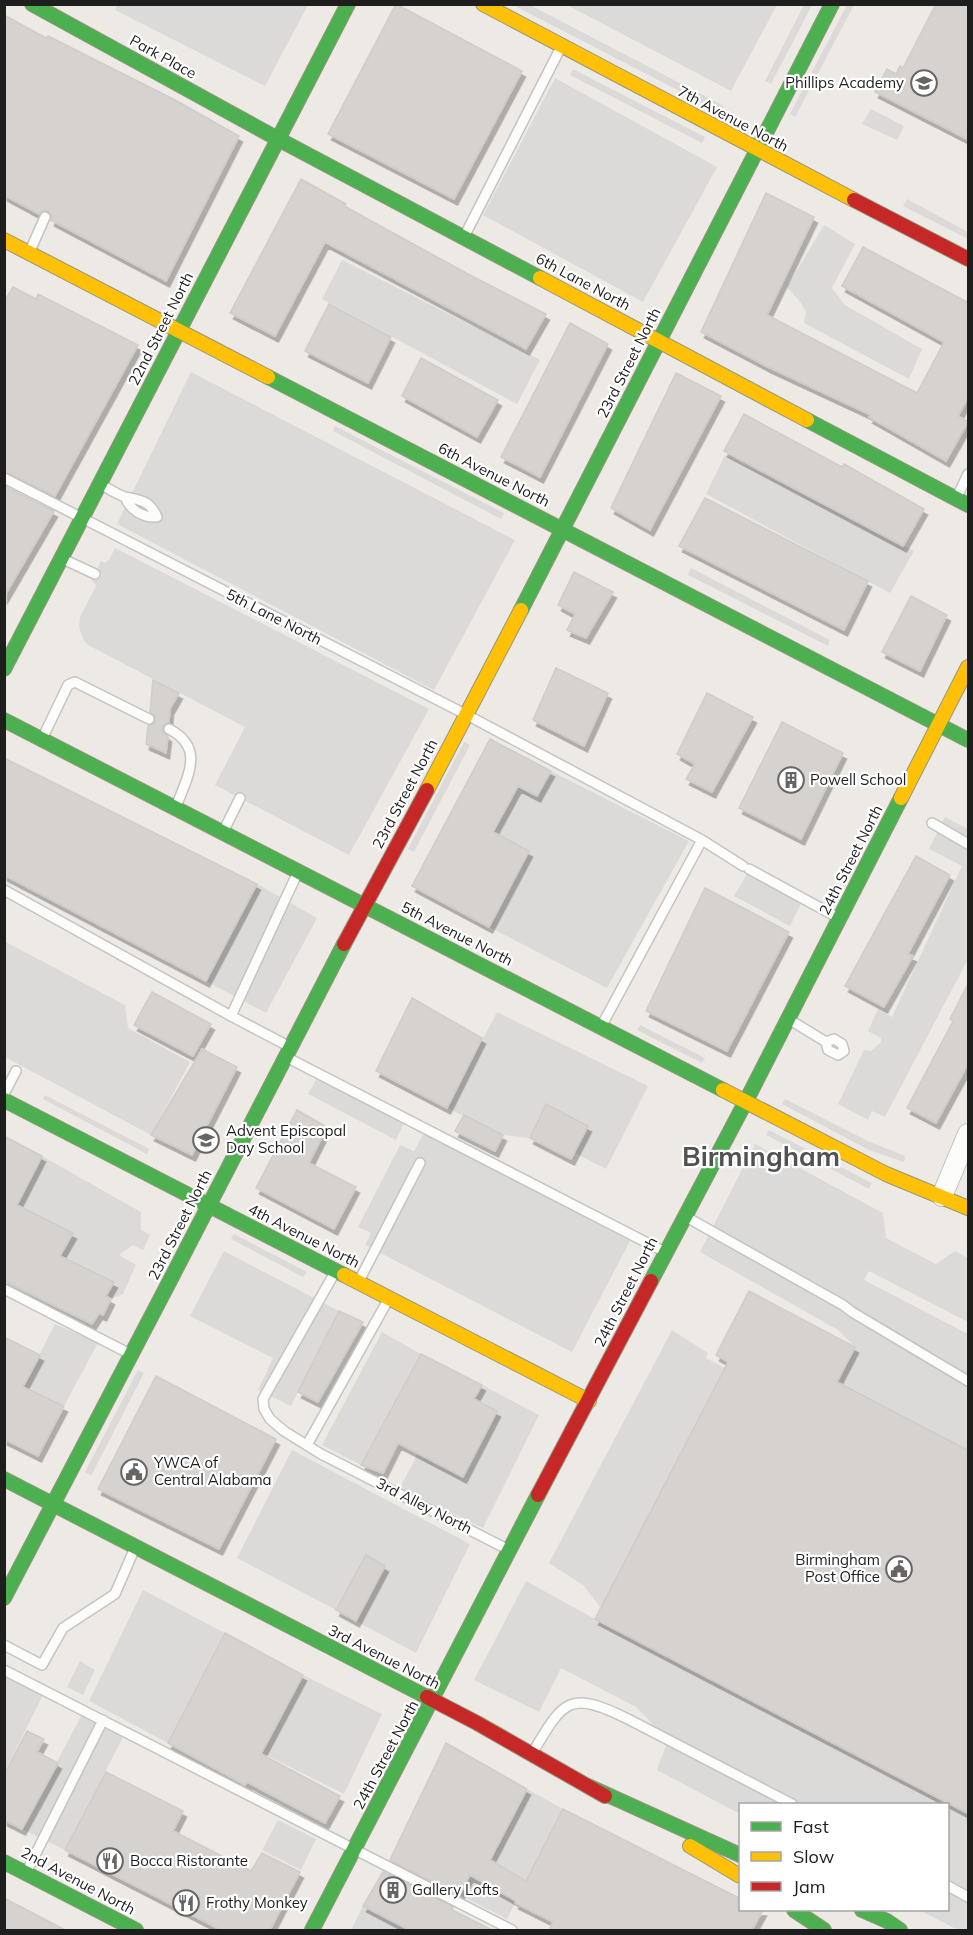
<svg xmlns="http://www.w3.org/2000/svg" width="973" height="1935" font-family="Mulish,sans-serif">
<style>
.religious{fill:#dbdad8}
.building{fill:#d5d2cf;stroke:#d0ccc7;stroke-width:1.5;filter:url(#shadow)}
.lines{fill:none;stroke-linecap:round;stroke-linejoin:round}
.lane-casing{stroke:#c5c4c2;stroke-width:12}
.street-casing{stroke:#c5c4c2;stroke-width:22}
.fast-casing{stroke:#96967e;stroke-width:16}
.slow-casing{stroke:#96967e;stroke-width:16}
.jam-casing{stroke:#96967e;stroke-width:16}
.lane{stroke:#fcfcfb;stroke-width:9}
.street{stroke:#fcfcfb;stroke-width:20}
.fast{stroke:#4caf50;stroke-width:14}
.slow{stroke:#ffc107;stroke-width:14}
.jam{stroke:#c62828;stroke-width:14}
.labels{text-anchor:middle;stroke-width:4.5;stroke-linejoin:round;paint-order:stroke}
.street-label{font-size:15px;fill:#1e1e1e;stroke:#fff}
.poi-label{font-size:15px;fill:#1e1e1e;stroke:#fff;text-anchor:start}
.town-label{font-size:27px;font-weight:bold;fill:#515151;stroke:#fff}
</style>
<defs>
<filter id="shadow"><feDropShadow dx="3.5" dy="6" stdDeviation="0" flood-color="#0004"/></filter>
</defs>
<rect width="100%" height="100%" fill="#edeae6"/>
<path class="religious" d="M118 4H308V5L265 86 115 10Z
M513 5H530L724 106 722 113Z
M567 5H777L731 91Z
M804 5H812L771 84 765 81Z
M847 5H854L795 117 790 114Z
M573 69 705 137 702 143 570 75Z
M555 78 717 167 643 302 483 215Z
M871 109 904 126 897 140 862 124Z
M907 199 968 232V239L903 206Z
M824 225 855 244 832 288 845 305 922 349 909 379 804 323 806 312 801 303 787 287Z
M342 260 540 360 517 404 322 299Z
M191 372 515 540 434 690 117 524Z
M335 426 504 513 501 519 333 431Z
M725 455 914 551 890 593 706 494Z
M115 548 429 709 349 855 215 785 245 727 88 645 83 639 79 627 80 617 96 586 92 580 101 561 105 563 109 560Z
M691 568 830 640 828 646 688 575Z
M464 742 470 745 414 852 408 849Z
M551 771 689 841 607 988 489 927 529 852 493 832 518 786 537 796Z
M945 817 968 829V959L885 1117 872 1111 868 1120 838 1104 864 1050 871 1051 881 1042V1038L868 1031 878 1009 892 1017 962 866 929 849Z
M748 872 802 902 790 926 734 896Z
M257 884 317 918 266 1013 206 981Z
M4 941 125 1005 128 1028 190 1062 151 1135 5 1057Z
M497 1012 648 1086 606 1169 575 1153 587 1126 546 1105 530 1138 503 1135 447 1108Z
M640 1025 705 1058 702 1063 637 1030Z
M317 1078 404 1123 396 1140 308 1094Z
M45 1095 149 1149 147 1154 43 1099Z
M785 1099 868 1141 905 1156 904 1162 869 1150 782 1104Z
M769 1130 872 1183 869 1189 766 1135Z
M424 1133 630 1241 572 1352 365 1245 371 1233 358 1227 400 1145 414 1151Z
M755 1144 883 1213 886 1238 936 1264 955 1251 968 1258V1322L869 1271 864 1280 968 1334V1451L837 1382 855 1347 838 1330 700 1252Z
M42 1156 141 1212V1230L150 1235 143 1250 133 1245 119 1255 136 1265 123 1294 111 1299 106 1296 114 1282 60 1256 17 1205Z
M234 1234 307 1272 303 1277 231 1239Z
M224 1251 339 1311 291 1406 258 1390 273 1358 190 1316Z
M55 1324 98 1343 64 1406 23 1387Z
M672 1330 708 1353 706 1358 725 1368 601 1608 583 1585 549 1563Z
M382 1332 421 1354 361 1465 322 1445Z
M138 1370 144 1373 91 1476 85 1472Z
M482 1385 539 1415 483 1528 400 1488 418 1453 463 1477 497 1411 474 1399Z
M292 1450 470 1544 416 1653 356 1621 385 1566 366 1555 336 1610 237 1558Z
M526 1581 595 1619 968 1814V1930H958L919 1910H948V1804H740V1814L657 1770 668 1740 636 1707 561 1668 539 1712 474 1680Z
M143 1590 225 1633 168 1743 89 1701Z
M80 1661 95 1670 83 1695 67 1687Z
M5 1675 43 1695 5 1771Z
M303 1675 382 1714 344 1794 262 1753Z
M81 1716 123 1737 65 1850 22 1829Z
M527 1789 563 1809 507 1919 460 1895 470 1875 492 1887 503 1868 490 1860Z
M278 1820 316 1839 301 1870 262 1850Z
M363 1906 409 1930H351Z"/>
<path class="building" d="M396 4 522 71 454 199 328 134Z
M936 4H969V140L875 92 887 69 896 74 900 66 903 68Z
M4 15 46 38 48 36 175 100 239 136 166 281 51 220 52 216 48 211 44 210 39 214 4 195Z
M301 179 346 204 344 206 468 274 546 314 526 349 325 242 275 336 230 313Z
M766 193 814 217 767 315 917 393 944 342 842 286 863 247 969 303V396L958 416 968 422 946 461 869 417 871 415 768 367 701 332Z
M13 287 36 299 38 294 138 345 55 496 4 471V302Z
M329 304 391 337 368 383 305 351Z
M570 323 608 344 540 477 501 457Z
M421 358 498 400 477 437 402 396Z
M676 373 721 396 650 530 611 508Z
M744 414 842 467 844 464 924 509 903 546 724 451Z
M4 486 54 511 4 597Z
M705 498 868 581 844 630 679 546Z
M574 572 613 592 586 638 567 630 575 614 558 605Z
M911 596 947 615 920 671 882 652Z
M556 668 608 693 584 746 533 720Z
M153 680 179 693 170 709 169 722 166 723 162 728 163 732 168 736 166 753 146 744 148 726 153 724 156 719 154 715 150 712Z
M707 693 753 717 712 792 686 779 695 764 677 754Z
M782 722 843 753 801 839 739 808Z
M490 739 551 771 537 796 518 786 493 832 529 851 489 927 412 886Z
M4 758 257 884 206 981 4 875Z
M916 856 950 875 908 954 913 956 884 1007 845 986Z
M705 888 789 932 727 1051 646 1011Z
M969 982V1062L936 1123 907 1108 953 1021 950 1019Z
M152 992 211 1024 193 1056 134 1025Z
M412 998 482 1038 447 1108 376 1071Z
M202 1049 237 1067 192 1155 151 1135Z
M546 1104 588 1126 571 1159 530 1138Z
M297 1110 327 1127 309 1163 356 1187 334 1229 256 1188Z
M464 1115 503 1135 495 1151 455 1131Z
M4 1136 42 1156 17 1205 73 1233 60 1256 114 1282 106 1296 111 1299 103 1315 99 1313 92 1324 4 1281Z
M749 1291 855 1347 837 1382 969 1451V1814L595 1619 728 1362 716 1355Z
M339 1311 363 1322 318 1402 298 1392Z
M4 1337 40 1355 23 1387 64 1406 38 1456 4 1439Z
M421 1354 482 1385 474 1399 497 1411 463 1477 398 1443 383 1473 361 1465Z
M156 1376 276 1439 219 1549 98 1489Z
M366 1555 385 1566 356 1621 336 1610Z
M225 1633 303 1675 261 1754 340 1796 325 1823 247 1782 245 1785 168 1743Z
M27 1731 44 1739 37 1752 58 1763 22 1829 4 1820V1775Z
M446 1743 527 1789 490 1860 526 1881 563 1809 741 1899V1910H763L752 1930H549L553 1922 515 1903 516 1901 470 1875 459 1896 390 1860Z
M106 1772 183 1811 173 1831 251 1871 262 1853 300 1872 270 1930H221L65 1850Z
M383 1872 453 1907 452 1910 492 1930H409L363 1906Z
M4 1898 65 1930H4Z"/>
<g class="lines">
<g class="lane-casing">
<path id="lane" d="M465 235 561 47
M30 251 45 217
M4 478 467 715 702 840 602 1025
M102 485C109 489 118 495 125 497 141 500 150 501 157 517 143 518 130 510 125 497
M957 497 968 474
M65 560 95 574
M169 729C206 748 187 777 176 807
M43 737 68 685 75 682 149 719
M932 823 968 844
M224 830 240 798
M702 840 743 866
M749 869 837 917
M4 890 231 1016 297 874
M231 1016 290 1047
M790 1020 826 1042
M834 1039 842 1044 844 1051 838 1055 828 1050 826 1042Z
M288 1058 663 1251
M4 1094 16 1071
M688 1218 843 1305 852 1312 968 1381
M334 1274 263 1399 264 1409 270 1419 284 1431 321 1454 507 1549
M359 1281 420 1163
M4 1289 130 1354
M307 1445 388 1300
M4 1645 42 1665 63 1628 115 1594 134 1550
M4 1670 512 1930
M533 1752C564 1700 569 1690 628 1719L792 1804
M27 1871 103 1720
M948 1886 968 1897"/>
</g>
<g class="street-casing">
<path id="street" d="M942 1196 968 1134"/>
</g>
<g class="fast-casing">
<path id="fast" d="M32 4 278 139 540 278
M268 377 968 740
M807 420 968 505
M521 610 832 4
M4 669 348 4
M4 720 723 1090
M4 1100 344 1275
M651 1281 746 1101 901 798
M4 1479 427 1697
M4 1598C119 1381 231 1162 344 944
M588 1786 740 1855
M4 1862 136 1930
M794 1910 824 1930
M862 1910 887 1921 900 1930
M312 1930 538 1495"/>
</g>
<g class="slow-casing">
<path id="slow" d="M483 4 854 200
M4 240 268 377
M540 278 807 420
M427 790 521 610
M901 798 968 667
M723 1090 886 1174 968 1208
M344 1275 589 1401
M690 1846 740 1876"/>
</g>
<g class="jam-casing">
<path id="jam" d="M854 200 968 259
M344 944 427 790
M538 1495 651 1281
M427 1697 477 1723 605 1796"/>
</g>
<use href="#lane" class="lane"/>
<use href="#street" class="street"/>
<use href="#fast" class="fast"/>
<use href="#slow" class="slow"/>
<use href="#jam" class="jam"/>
</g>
<defs>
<g id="school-ring" transform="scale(1.35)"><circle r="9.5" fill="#fff" stroke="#666564" stroke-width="1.5"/><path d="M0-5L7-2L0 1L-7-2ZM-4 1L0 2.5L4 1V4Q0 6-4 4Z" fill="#666564"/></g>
<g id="building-ring" transform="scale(1.35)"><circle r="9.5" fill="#fff" stroke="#666564" stroke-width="1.5"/><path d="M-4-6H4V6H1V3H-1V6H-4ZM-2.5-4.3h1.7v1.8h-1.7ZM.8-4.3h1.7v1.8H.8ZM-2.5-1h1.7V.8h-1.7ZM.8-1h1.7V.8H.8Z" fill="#666564"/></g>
<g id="civic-ring" transform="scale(1.35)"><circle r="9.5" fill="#fff" stroke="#666564" stroke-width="1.5"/><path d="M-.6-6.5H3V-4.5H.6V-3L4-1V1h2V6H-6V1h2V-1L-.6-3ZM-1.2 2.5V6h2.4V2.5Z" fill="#666564"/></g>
<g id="restaurant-ring" transform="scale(1.35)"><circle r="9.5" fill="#fff" stroke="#666564" stroke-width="1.5"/><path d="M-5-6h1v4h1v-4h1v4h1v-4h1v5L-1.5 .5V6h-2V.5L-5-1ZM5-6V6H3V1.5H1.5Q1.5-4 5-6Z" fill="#666564"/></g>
</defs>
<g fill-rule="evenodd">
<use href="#school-ring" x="924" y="83"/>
<use href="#building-ring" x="791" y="780"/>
<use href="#school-ring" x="206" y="1140"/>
<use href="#civic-ring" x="134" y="1472"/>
<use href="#civic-ring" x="899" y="1569"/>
<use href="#restaurant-ring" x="110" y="1861"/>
<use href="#building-ring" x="393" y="1890"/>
<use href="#restaurant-ring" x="186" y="1903"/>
</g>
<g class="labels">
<g class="street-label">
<text transform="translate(163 57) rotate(29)" y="5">Park Place</text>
<text transform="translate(733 119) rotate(28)" y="5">7th Avenue North</text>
<text transform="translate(583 282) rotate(28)" y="5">6th Lane North</text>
<text transform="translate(161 329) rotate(-63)" y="5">22nd Street North</text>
<text transform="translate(629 363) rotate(-63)" y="5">23rd Street North</text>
<text transform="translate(494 475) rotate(27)" y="5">6th Avenue North</text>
<text transform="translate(274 617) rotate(27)" y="5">5th Lane North</text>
<text transform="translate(405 794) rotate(-62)" y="5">23rd Street North</text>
<text transform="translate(851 860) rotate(-63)" y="5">24th Street North</text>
<text transform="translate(457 934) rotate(27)" y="5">5th Avenue North</text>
<text transform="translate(180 1225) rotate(-63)" y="5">23rd Street North</text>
<text transform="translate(304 1236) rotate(27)" y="5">4th Avenue North</text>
<text transform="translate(626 1292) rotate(-63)" y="5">24th Street North</text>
<text transform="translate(424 1506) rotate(27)" y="5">3rd Alley North</text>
<text transform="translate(384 1657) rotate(27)" y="5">3rd Avenue North</text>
<text transform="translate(386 1755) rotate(-62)" y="5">24th Street North</text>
<text transform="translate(78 1881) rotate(28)" y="5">2nd Avenue North</text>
</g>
<g class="poi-label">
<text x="904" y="88" text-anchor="end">Phillips Academy</text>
<text x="810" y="785">Powell School</text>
<text x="226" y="1136">Advent Episcopal<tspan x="226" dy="17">Day School</tspan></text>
<text x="154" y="1468">YWCA of<tspan x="154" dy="17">Central Alabama</tspan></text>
<text x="880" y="1565" text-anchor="end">Birmingham<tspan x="880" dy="17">Post Office</tspan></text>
<text x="130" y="1866">Bocca Ristorante</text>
<text x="412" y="1895">Gallery Lofts</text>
<text x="206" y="1908">Frothy Monkey</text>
</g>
<g class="town-label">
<text x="761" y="1166">Birmingham</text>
</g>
</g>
<rect width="973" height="1935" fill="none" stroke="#1e1e1e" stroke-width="12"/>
<rect x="739" y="1803" width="210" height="108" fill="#ffffff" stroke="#a5a5a5" stroke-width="1.5"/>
<rect x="751" y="1822" width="30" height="9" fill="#4caf50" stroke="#a5a5a5" stroke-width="1.5"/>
<text x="793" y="1833" font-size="18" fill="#1e1e1e">Fast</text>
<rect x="751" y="1852" width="30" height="9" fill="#ffc107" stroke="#a5a5a5" stroke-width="1.5"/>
<text x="793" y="1863" font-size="18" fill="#1e1e1e">Slow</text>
<rect x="751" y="1882" width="30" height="9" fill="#c62828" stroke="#a5a5a5" stroke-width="1.5"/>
<text x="793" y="1893" font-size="18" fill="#1e1e1e">Jam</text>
</svg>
